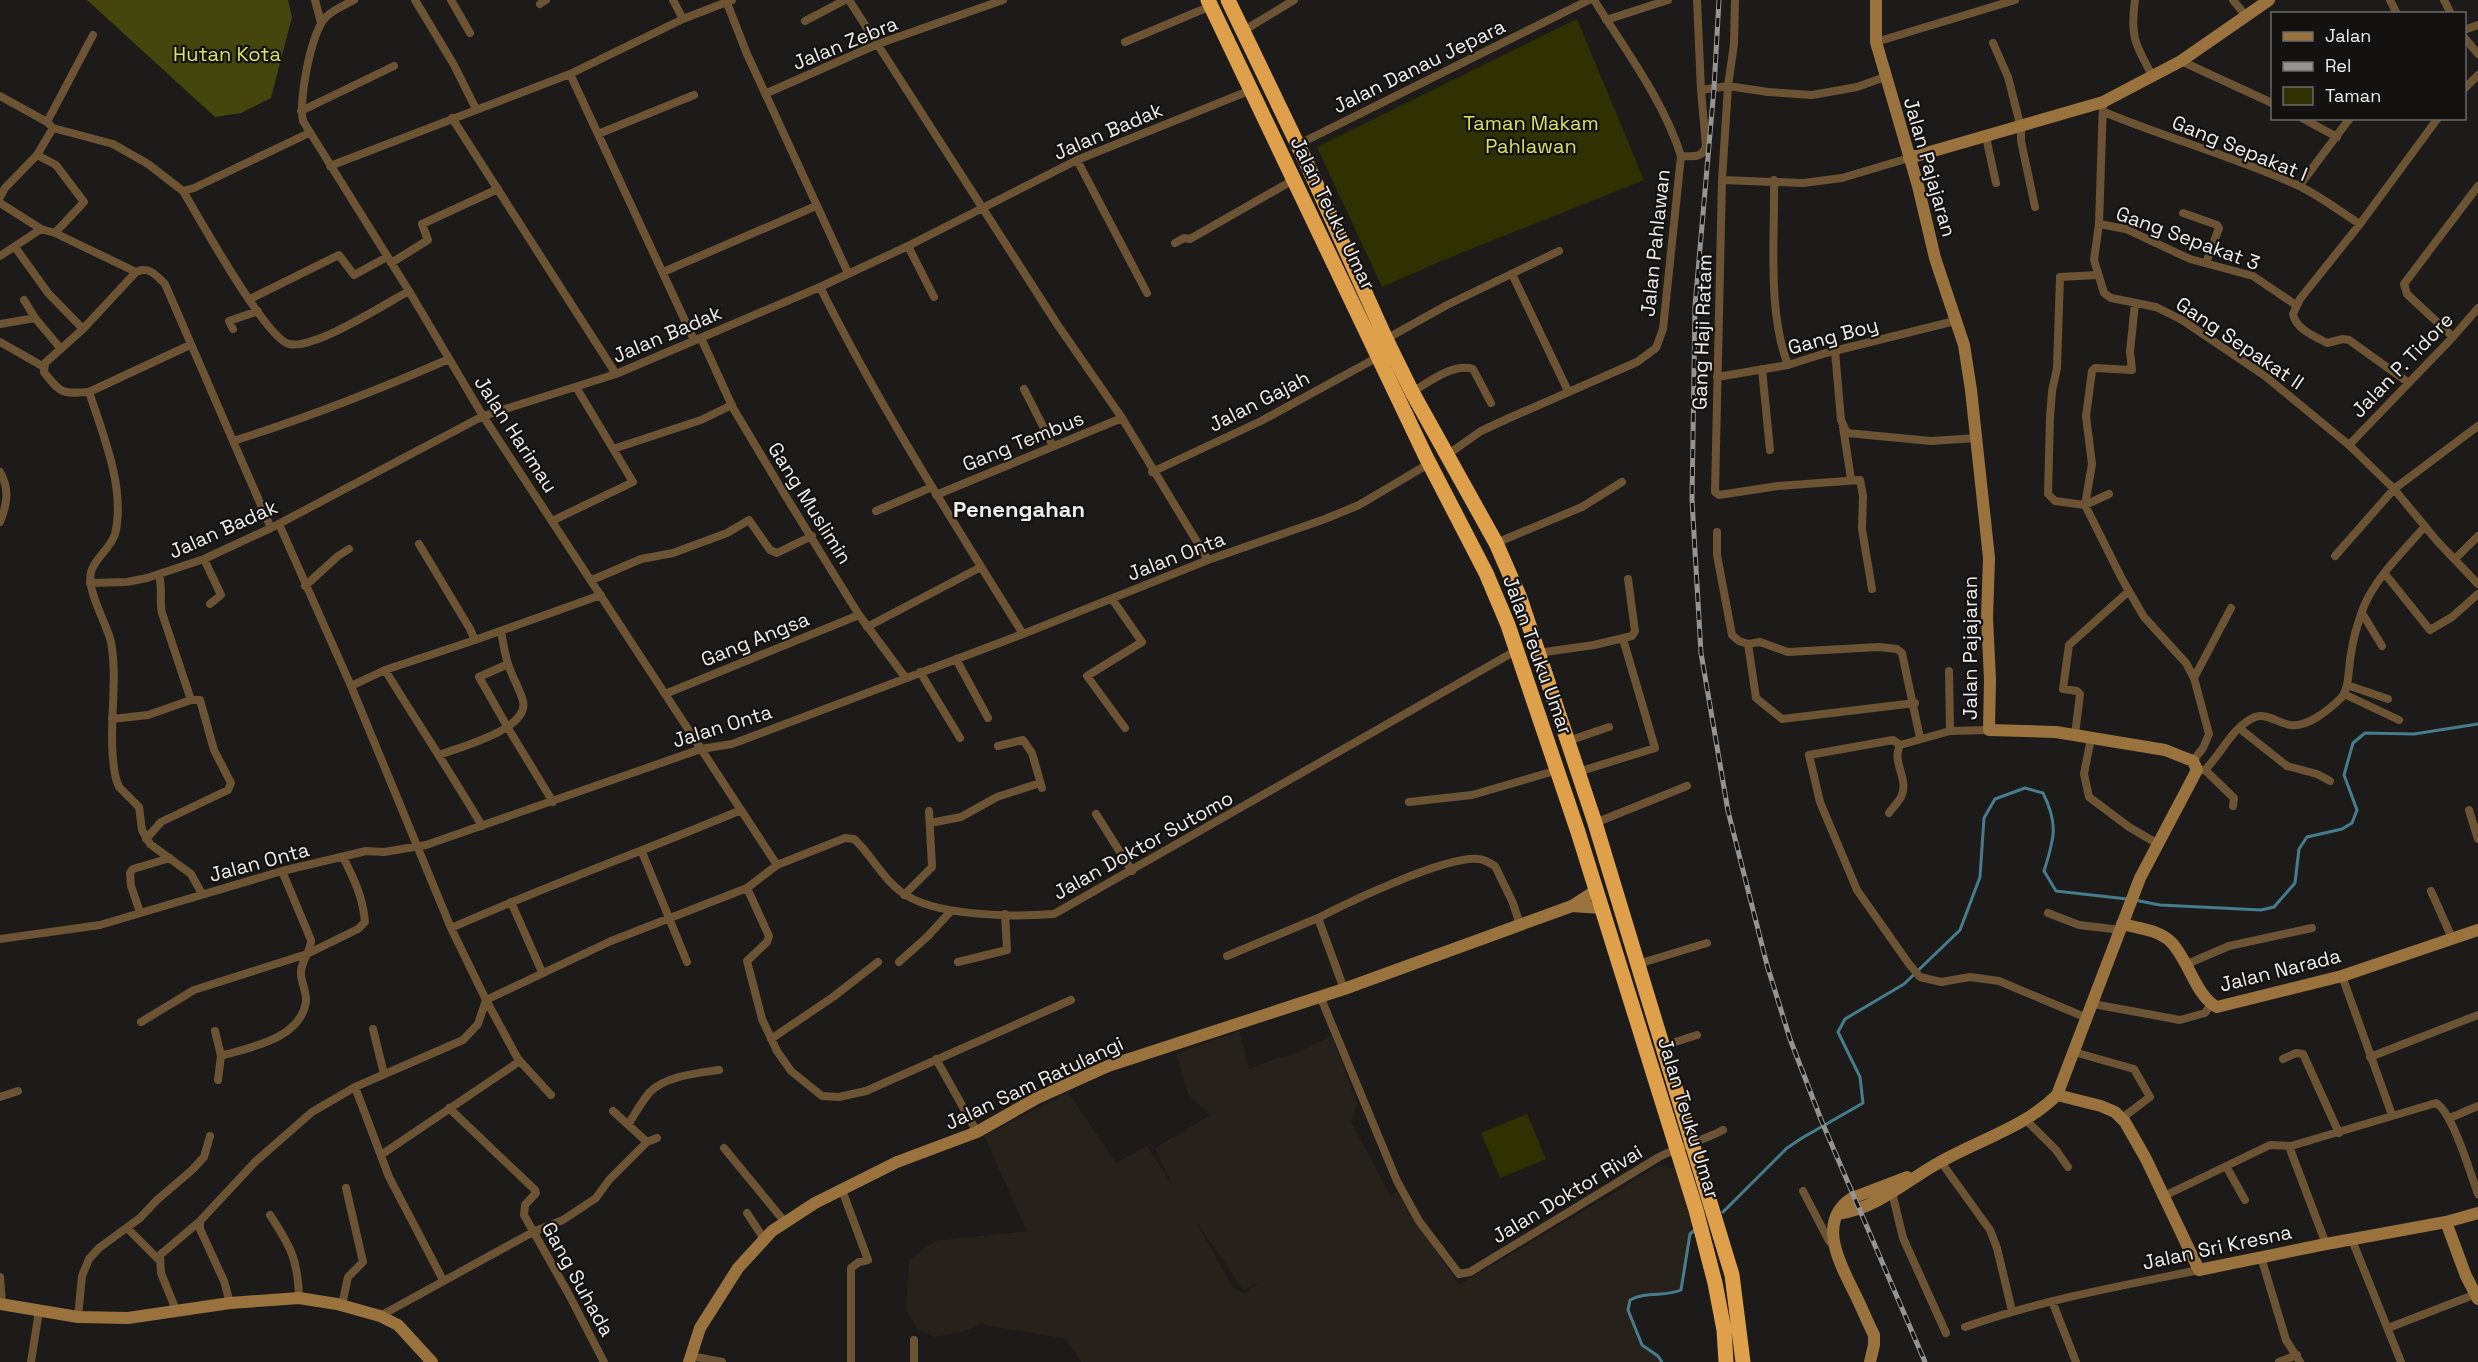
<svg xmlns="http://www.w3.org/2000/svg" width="2478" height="1362" font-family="'Space Grotesk',sans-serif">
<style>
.built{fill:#26211a;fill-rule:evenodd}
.green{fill:#2f3100}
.forest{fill:#44460e}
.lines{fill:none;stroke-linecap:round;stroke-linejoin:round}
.stream{stroke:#477c8c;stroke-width:3}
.street{stroke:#6c5334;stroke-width:8}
.secondary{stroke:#9a723e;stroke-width:12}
.highway{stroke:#dea04b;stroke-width:15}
.rail-casing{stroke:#959492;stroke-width:5}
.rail{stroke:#131210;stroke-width:3;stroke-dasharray:9;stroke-linecap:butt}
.labels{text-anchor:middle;stroke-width:4.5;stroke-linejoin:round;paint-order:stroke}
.street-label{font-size:20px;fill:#eeedec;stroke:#131210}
.park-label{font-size:20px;fill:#dae15c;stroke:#131210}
.quarter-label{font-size:22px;font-weight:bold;fill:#eeedec;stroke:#131210}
</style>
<rect width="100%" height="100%" fill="#1c1b19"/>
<path class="built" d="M1239 1031 1249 1069 1277 1058 1289 1056 1332 1036 1357 1104 1351 1122 1390 1195 1397 1192 1459 1285 1658 1166 1673 1168 1678 1173 1693 1216 1681 1290 1671 1294 1638 1295 1630 1300 1628 1310 1642 1345 1658 1356 1662 1362H1081L1066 1339 980 1324 965 1331 935 1337 918 1329 906 1310 909 1260 935 1241 1027 1231 984 1136 1068 1092 1116 1163 1147 1146 1173 1186 1155 1148 1210 1115 1188 1094 1176 1054ZM1195 1220 1244 1291 1261 1281 1245 1293 1234 1289Z"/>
<path class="green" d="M1577 19 1644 180 1441 261 1382 287 1317 147Z
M1527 1114 1546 1159 1500 1178 1481 1133Z"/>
<path class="forest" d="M87 0H288L292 17 271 98 241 113 215 117Z"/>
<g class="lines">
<path class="stream" d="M2134 900 2160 905 2261 910 2274 907 2295 883 2299 849 2307 837 2342 829 2352 823 2357 810 2344 775 2353 743 2365 733 2414 734 2478 724
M1723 1212 1787 1148 1802 1138 1863 1103 1860 1077 1838 1032 1845 1019 1904 984 1960 930 1980 877 1984 818 1995 799 2025 788 2043 793C2059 825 2054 839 2044 871L2056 891 2127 899
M1662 1362 1658 1356 1642 1345 1628 1310 1630 1300C1646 1291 1665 1297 1681 1290L1690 1234 1696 1229"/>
<path class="street" d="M315 0 321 23
M354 0C345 5 333 10 326 17 311 32 298 102 303 121L409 291 483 416 777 865
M415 0 454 65 476 109
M451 0 470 33
M673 0 683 19
M849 0 1057 324 1122 418 1208 560
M1735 0 1734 44 1728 86 1722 180 1715 492 1719 495 1778 486 1860 480 1863 496 1862 529 1872 589
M2135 0C2130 37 2135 44 2152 75
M2233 0 2246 16
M2390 0 2397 14
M2444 0 2451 14
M727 3 747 54 848 273
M540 4 546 0
M1606 20 1668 0
M805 21 845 0
M2464 30 2478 25
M1243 31 1294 0
M2464 37 2478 54
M1125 42 1211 6
M1876 42 2015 0
M1993 43 2008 77 2021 128V141L2035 207
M2181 61 2272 103
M570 74 694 340
M2464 89 2478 75
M1701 90 1728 86 1768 92 1812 95 1857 87 1885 77
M767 93 878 44 1003 0
M0 96 47 122 53 128 113 144 148 164 183 191 194 188 309 133
M2103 102 2099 224 2094 260 2104 293 2111 298 2156 307 2182 320 2265 376 2349 445 2394 489 2437 541 2478 584
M301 111 394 66
M2104 112C2167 138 2234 157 2297 185 2319 195 2339 211 2360 224
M452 118 616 374
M2302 118 2337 137
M47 122 93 35
M598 134 694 95
M1986 137 1996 183
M1297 145 1589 0
M37 155 56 165 84 202 55 233
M1681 156C1693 156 1702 159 1706 146L1701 90 1697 0
M1077 160 1147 293
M330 166 570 74 683 19 732 0
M1722 180 1803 183 1842 178 1909 158
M1774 180C1775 237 1767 311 1788 365
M2299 186 2350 118
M183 191C198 216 265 338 289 344 314 350 385 304 409 291
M0 197 5 188 37 155 53 128
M0 203 41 229 55 233 136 272C149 266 156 275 165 284L233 441
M2183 213 2217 225 2219 228 2206 263
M2099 224 2126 229 2190 259 2253 276 2296 305
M1175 243 1184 238 1190 239 1295 179
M908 246 934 297
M15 247 48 293 83 329
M0 256 41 229
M391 263 428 240 422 224 498 189
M136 272 83 329 45 363 44 372C61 394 62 394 89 392 103 434 126 490 115 534 111 548 94 559 91 572 86 590 107 624 111 642 119 685 106 735 116 779L119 787 139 807 142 830 150 844 191 874 202 894
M663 272 816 206
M1512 274 1568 391
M2097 275 2060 277 2057 368 2052 391 2050 417 2048 494 2055 501 2085 505 2109 494
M820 287C880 407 952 520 1023 634
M250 299 339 255 354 275 387 257
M24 300 35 318 61 349
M2135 303 2130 352 2132 370 2095 368 2092 371 2086 416 2092 464 2085 505 2122 579 2144 617 2186 663 2194 678 2209 734 2203 748 2193 761
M0 324 35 318
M233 329 229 321 258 311
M2453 337 2407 294 2404 284 2478 186
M701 338 733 408 785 495 859 615 905 677
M1386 339 1447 305 1559 251
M0 342 44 367
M1835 351 1841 420 1847 433 1931 441 1977 438
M1762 369 1770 450
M1717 377 1788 365 1826 353 1955 321
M2409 383 2349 340 2343 339 2327 343C2314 336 2296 329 2293 314L2300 299 2360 224 2438 118
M1024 389 1053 446
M89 392 190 345
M1412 392C1429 382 1453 363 1473 369L1491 403
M1843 427 1851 479
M2349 445 2453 337 2478 308
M613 449 701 420 732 405
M1447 455 1481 431 1507 419 1637 362 1656 348 1663 329 1681 156C1664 101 1624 48 1594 0
M0 472C10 489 7 505 0 522
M1152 472 1261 421 1378 357
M936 495 1122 418
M876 511 932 487
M552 521 633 482 576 387
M279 524 351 686 451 928 486 1000 518 1059 551 1095
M271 528 233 441C307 418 378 390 449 359
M1717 532V555L1732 635 1739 641 1748 644 1760 642 1788 652 1879 647 1897 649 1902 653 1920 738
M1496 543 1582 507 1622 482
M2335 556 2394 489 2478 426
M204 559 221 595 210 604
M2455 559 2478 536
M2385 574 2430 630 2452 617 2478 594
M159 575C163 590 159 601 162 613L191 700
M592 580 641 559 673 553 727 533 749 520 770 550 777 553 812 536
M90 583 127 582 147 578 204 559 271 528 483 416 616 374 820 287 908 246 1077 160 1251 90
M305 586 338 556 349 549
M1112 599 1142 642 1087 676 1125 728
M2362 613 2382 646
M867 627 981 567
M475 640 601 595
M1748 644 1756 698 1782 719 1915 703
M1538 653 1594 645 1632 636 1635 631 1628 579
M956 659 988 718
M508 664 479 677 508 728 553 802
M385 670C417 722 451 773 482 826
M1949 671 1950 731
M920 672 960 738
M2194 678 2231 608
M2347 685 2388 699
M351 686 385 670 475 640 470 629 419 544
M665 694 859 615
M2344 694 2399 720
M112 719 148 715 191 700H200L214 750 231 783 228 790 161 822 146 839
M2239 728 2287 766 2317 774 2330 781
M2075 735 2080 694 2077 691 2063 689 2069 645 2129 591
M2091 738 2084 774 2089 797 2129 827 2158 844
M1568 741 1609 727
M1900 745 1893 740 1809 755 1820 802 1857 890 1909 964 1920 977 1941 982 1970 977 1999 981 2087 1018
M998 746 1023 740 1032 753 1042 788
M439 755C460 747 530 729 523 701 520 690 513 678 509 667 505 656 503 643 501 631
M2197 770H2205C2222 753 2232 727 2255 717 2266 713 2279 723 2290 725 2307 728 2330 709 2341 698 2350 688 2348 668 2351 654 2353 638 2358 622 2364 606 2377 576 2404 551 2425 526
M2205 770 2234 798 2233 806
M1578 772 1655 748 1623 639
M1409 802 1472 795 1558 770
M2469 810 2478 839
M1889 813C1892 808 1898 803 1901 797 1910 780 1891 762 1900 745L1950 731 1989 730
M1096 814 1132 871
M930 823 961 817 997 797 1040 783
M1595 823 1687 786
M642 852 687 962
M747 888 769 936 767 942 747 961 762 1019 777 1051 791 1071 822 1096 839 1097 866 1091 1071 1000
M2431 891 2452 938
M904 895 932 867 929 811
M511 902 542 972
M140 912 131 886 130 873 133 869 170 858
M2048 913 2079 925 2121 930
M451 928C546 886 644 851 741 810
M0 939 100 925 282 871 366 851 384 852 426 845 701 749 732 744 1023 634 1208 560 1325 519 1359 505 1430 463
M1227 956 1318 918
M899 962 928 936 951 911
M958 962 1007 950 1005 914
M1638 964 1707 943
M2187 964 2229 946 2312 928
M2342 976 2392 1115
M1344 989 1318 918C1349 902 1445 856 1478 859 1484 859 1489 863 1495 866L1513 903 1520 925
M1320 996 1397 1181 1419 1221 1459 1274 1470 1272 1659 1157C1680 1146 1702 1141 1723 1130
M486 1000 611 941 747 888 777 865 845 838 854 839C871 854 881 877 900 891 932 917 1014 917 1054 914L1517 650
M2093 1004 2180 1020 2205 1013 2211 1004
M141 1022 194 990 307 954 358 929 365 922C363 897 354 879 343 857
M373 1029 384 1074
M215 1031 221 1056
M771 1039 833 997 878 962
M1663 1046 1697 1035
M2074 1052 2134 1069 2150 1097 2122 1118
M2370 1057 2478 1015
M936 1059 977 1132
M2283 1059 2296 1053 2303 1054 2339 1133
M218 1080 221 1056C251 1047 300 1039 306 1002 307 991 300 981 301 971 302 960 311 951 311 940L282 871
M355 1087 389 1177 443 1280
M0 1097 18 1091
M449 1108 535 1190 536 1193 525 1205 524 1215 567 1291 604 1362
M2450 1118 2478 1106
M2025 1119 2056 1150 2068 1167
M628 1125C635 1114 641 1102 650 1092 665 1076 698 1073 719 1070
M647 1142 657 1138
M2291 1146 2290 1149 2326 1244
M724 1148 784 1221
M381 1155 520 1061
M1941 1162 1990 1230 1997 1248 2012 1311
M2226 1166 2245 1200
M1891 1188 1903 1238 1946 1333
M842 1190 868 1260 859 1262 851 1268V1362
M1803 1191 1829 1241 1834 1246
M2164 1196 2270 1145 2291 1146 2436 1103C2453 1113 2470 1173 2478 1194
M747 1213 764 1239
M270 1215C291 1247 298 1260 299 1298
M200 1221V1229L224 1281 230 1303
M127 1228 159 1260
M2352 1240 2401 1362
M2261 1257 2286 1340 2300 1362
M0 1277 2 1304
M2052 1301 2076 1362
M342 1305 348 1277 363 1262 346 1188
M176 1310 161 1273 160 1255 200 1221 255 1162 312 1112 355 1087 463 1040 478 1024 486 1000
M380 1316 533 1232 563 1220 596 1198 609 1180 647 1142 613 1111
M78 1317 82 1276 89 1259 99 1248 140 1218 157 1200 192 1170 204 1157 210 1136
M1965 1327C2041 1300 2120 1286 2199 1270
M2388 1328 2476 1294
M691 1356 722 1362
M31 1362 39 1311
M914 1362V1340
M2279 1362 2297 1355"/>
<path class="secondary" d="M1909 158 2103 102 2181 61 2269 0
M1572 906 1602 908
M2122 924C2138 928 2159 930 2171 942 2188 959 2197 998 2217 1007L2342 976 2478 930
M2057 1095 2101 1106 2115 1112 2125 1122 2146 1159 2199 1270 2326 1244 2446 1222 2478 1213
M1837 1214C1877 1209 1907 1180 1940 1162 1979 1140 2025 1127 2057 1095L2140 878 2197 770 2193 761 2165 750 2056 732 1989 730 1990 679 1987 618 1989 558 1971 390 1964 345 1935 258 1918 186 1876 42V0
M2446 1222 2466 1276 2478 1299
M0 1304 78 1317 128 1318 230 1303 299 1298 337 1304 380 1316 398 1325 432 1362
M689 1362 700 1328 738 1268 772 1231 815 1203 897 1162 977 1132 1037 1098 1108 1066 1344 989 1572 906 1595 891
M1870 1362 1874 1345V1335C1867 1321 1861 1306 1854 1292 1840 1264 1816 1221 1852 1198L1907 1177"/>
<path class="highway" d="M1208 0 1426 457 1486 573 1508 625 1578 832 1696 1210 1715 1283 1724 1330 1726 1362
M1228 0 1307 164 1386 339 1412 392 1496 543 1520 598 1595 823 1732 1275 1743 1362"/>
<g class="rail-casing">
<path id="rail" d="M1719 0 1714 88 1695 306 1692 500 1701 653 1728 811 1767 965 1790 1039 1822 1122 1925 1362"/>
</g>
<use href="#rail" class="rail"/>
</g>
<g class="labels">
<g class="street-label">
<text transform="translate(845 43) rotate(-22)" y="7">Jalan Zebra</text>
<text transform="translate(1419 66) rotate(-26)" y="7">Jalan Danau Jepara</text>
<text transform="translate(1108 131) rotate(-23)" y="7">Jalan Badak</text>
<text transform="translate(2240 148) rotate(22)" y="7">Gang Sepakat I</text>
<text transform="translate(1930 167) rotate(74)" y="7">Jalan Pajajaran</text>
<text transform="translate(1333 213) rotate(64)" y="7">Jalan Teuku Umar</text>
<text transform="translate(2188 238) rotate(20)" y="7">Gang Sepakat 3</text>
<text transform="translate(1655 243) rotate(-84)" y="7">Jalan Pahlawan</text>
<text transform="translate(1702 332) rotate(-88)" y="7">Gang Haji Ratam</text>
<text transform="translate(667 334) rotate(-23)" y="7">Jalan Badak</text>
<text transform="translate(1833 336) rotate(-15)" y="7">Gang Boy</text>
<text transform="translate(2240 343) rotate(34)" y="7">Gang Sepakat II</text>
<text transform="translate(2402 365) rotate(-46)" y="7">Jalan P. Tidore</text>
<text transform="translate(1259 401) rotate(-27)" y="7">Jalan Gajah</text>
<text transform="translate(516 434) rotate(57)" y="7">Jalan Harimau</text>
<text transform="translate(1023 441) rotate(-22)" y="7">Gang Tembus</text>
<text transform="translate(810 503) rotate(58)" y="7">Gang Muslimin</text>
<text transform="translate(223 529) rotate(-24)" y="7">Jalan Badak</text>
<text transform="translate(1176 556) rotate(-21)" y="7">Jalan Onta</text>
<text transform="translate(755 639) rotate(-22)" y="7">Gang Angsa</text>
<text transform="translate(1970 648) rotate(-90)" y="7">Jalan Pajajaran</text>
<text transform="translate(1538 655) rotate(70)" y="7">Jalan Teuku Umar</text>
<text transform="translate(722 726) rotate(-17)" y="7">Jalan Onta</text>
<text transform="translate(1143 845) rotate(-29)" y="7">Jalan Doktor Sutomo</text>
<text transform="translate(259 862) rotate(-15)" y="7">Jalan Onta</text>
<text transform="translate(2280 970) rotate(-14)" y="7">Jalan Narada</text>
<text transform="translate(1034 1083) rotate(-25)" y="7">Jalan Sam Ratulangi</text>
<text transform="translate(1689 1118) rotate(73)" y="7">Jalan Teuku Umar</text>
<text transform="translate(1567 1194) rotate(-31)" y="7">Jalan Doktor Rivai</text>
<text transform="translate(2217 1247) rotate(-12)" y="7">Jalan Sri Kresna</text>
<text transform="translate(578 1279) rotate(61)" y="7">Gang Suhada</text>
</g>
<g class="park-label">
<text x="227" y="61">Hutan Kota</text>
<text x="1531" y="130">Taman Makam<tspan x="1531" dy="23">Pahlawan</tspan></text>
</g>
<g class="quarter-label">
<text x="1019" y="517">Penengahan</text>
</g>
</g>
<rect x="2271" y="12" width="195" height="108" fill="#131210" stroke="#6b6a68" stroke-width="1.5"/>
<rect x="2283" y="32" width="30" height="9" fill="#9a723e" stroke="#6b6a68" stroke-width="1.5"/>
<text x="2325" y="42" font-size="18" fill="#eeedec">Jalan</text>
<rect x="2283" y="62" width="30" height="9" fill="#959492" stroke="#6b6a68" stroke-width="1.5"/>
<text x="2325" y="72" font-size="18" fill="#eeedec">Rel</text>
<rect x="2283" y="87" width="30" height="18" fill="#2f3100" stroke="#6b6a68" stroke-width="1.5"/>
<text x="2325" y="102" font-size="18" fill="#eeedec">Taman</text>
</svg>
